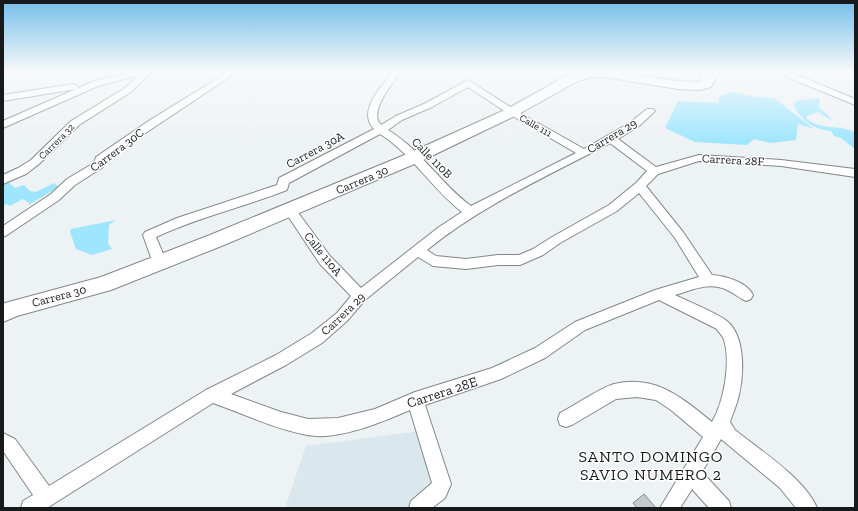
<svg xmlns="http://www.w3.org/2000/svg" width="858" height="511" font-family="'Zilla Slab',serif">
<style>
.built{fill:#dae7ec}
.green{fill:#9ee6ff}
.building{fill:#c5cacc;stroke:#84888a}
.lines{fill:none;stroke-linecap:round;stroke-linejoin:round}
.street-casing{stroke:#828788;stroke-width:2}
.secondary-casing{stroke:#828788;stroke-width:2}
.street{fill:#fff;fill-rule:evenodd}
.secondary{fill:#fff;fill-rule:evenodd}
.labels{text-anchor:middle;stroke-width:3;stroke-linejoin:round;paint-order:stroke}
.far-street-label{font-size:10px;fill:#18191a;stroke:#fff}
.street-label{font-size:12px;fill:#18191a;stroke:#fff}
.near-street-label{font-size:14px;fill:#18191a;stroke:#fff}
.near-neighbourhood-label{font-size:16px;letter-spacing:1px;fill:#18191a;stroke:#fff}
</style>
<rect width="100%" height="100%" fill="#edf2f4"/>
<path class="built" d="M421 431 440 485 416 508H285L306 446Z"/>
<path class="green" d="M731 92 757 97 774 98 814 129 798 124 796 140 770 143 754 139 747 145 695 142 665 128 678 101 718 103 720 96Z
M817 98 820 99 819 107 831 118V120L818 112 807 116V119C824 131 837 124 855 132V149L841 138 834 136 831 131C826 130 822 130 817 128 808 125 797 114 794 105L796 101Z
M7 181 15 188 24 185 30 191 36 192 54 183 59 187 30 204 23 199 10 206 7 204 3 206V183Z
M116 220 109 225 108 243 112 249 92 255 76 249 70 232 71 229Z"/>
<path class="building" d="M644 494 656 508H637L633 503Z"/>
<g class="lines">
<g class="street-casing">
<path id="street" d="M131 72H151L131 92 79 125 39 164 26 174 3 184V175L18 168 31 160 71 121 125 88 139 75 98 86 3 128V121L92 82Z
M228 72H237L105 160 103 167 75 185 59 200 7 235 3 237V226L51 194 67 179 94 163 96 157 150 120Z
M392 72H400C392 85 368 112 381 125L396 116 426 103 468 80 515 110 584 149 631 122 647 109H653L655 111 653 113 639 126 618 139 656 167 699 155 781 160 855 169V177L781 166 699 161 658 174 646 186 683 232 712 275C725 276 747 282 753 295L751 299 746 301C739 298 734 293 727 290 710 281 692 290 675 295 687 301 720 314 728 322 745 337 744 374 739 395 737 404 733 413 730 422L735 430C760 450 805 479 817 508H796L780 488 721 439 702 472 729 501 731 508H709L692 489 680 508H660L703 437 671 410 656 400 637 397 616 399 572 425 566 427 560 425 558 419 560 413C574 406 600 388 614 384 656 374 682 398 712 422 724 402 731 362 724 340 723 336 719 333 717 329L659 300 585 330 545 358 501 379 425 405 451 484 445 498 432 508H409L411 501 432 483 410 410C382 422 338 441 307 435 275 429 244 414 213 403L47 508H21L23 501 33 495 3 451V433L15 439 49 486 206 390 276 355 312 333 337 313 351 296 320 264 284 210 286 207 290 206 294 207 330 256 361 288 439 227 462 212C432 189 412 154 380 134L289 183 287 190C244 207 198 217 156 237L167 263 165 267 160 268 155 267 153 263 143 235 145 232 177 218 277 185 279 178 374 129C357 111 381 88 392 72ZM468 87 509 114 576 153 471 206C441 184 420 149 388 130L402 120 432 107ZM610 143 647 171 636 183 609 205 552 237 533 249 519 255H498L466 259 436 256 427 250C482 205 548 176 610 143ZM639 193 675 238 699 277 655 290 575 322 535 348 492 368 415 392 375 409 338 418 308 419 281 412 231 394 286 365 322 343 347 321 365 300 418 257 433 266 466 269 498 265H520L543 255 560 243 617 211Z
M779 72H790L855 99V105L780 74Z
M73 84 76 85 78 87 76 89 3 101V95Z"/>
</g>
<g class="secondary-casing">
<path id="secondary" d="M581 72H619L678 81 699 82 701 80 700 72H712L715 80 711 87 700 90 678 89 604 77H591L576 82 517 115 419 162 224 245 111 290 17 316 3 322V304L5 303 101 277 210 235 407 154 507 109 566 76Z"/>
</g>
<use href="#street" class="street"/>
<use href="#secondary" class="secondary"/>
</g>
<linearGradient id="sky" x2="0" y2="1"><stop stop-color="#75beea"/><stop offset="0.5" stop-color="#f7f9fa"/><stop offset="1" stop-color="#f7f9fa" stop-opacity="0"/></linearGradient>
<rect width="858" height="143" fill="url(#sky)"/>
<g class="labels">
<g class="far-street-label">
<text transform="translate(536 125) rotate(30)" y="4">Calle 111</text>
<text transform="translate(56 141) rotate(-45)" y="4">Carrera 32</text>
</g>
<g class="street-label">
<text transform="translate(612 136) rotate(-31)" y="4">Carrera 29</text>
<text transform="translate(117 150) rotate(-37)" y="4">Carrera 30C</text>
<text transform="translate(315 150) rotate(-28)" y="4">Carrera 30A</text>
<text transform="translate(432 158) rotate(45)" y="4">Calle 110B</text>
<text transform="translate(733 160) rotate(3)" y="4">Carrera 28F</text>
<text transform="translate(362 180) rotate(-23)" y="4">Carrera 30</text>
<text transform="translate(323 254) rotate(51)" y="4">Calle 110A</text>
<text transform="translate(59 296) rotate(-15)" y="4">Carrera 30</text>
<text transform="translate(343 314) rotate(-44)" y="4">Carrera 29</text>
</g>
<g class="near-street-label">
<text transform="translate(442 392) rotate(-18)" y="5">Carrera 28E</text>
</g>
<g class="near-neighbourhood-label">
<text x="651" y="462">SANTO DOMINGO<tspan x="651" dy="18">SAVIO NUMERO 2</tspan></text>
</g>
</g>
<rect width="858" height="511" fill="none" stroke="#18191a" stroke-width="8"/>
</svg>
